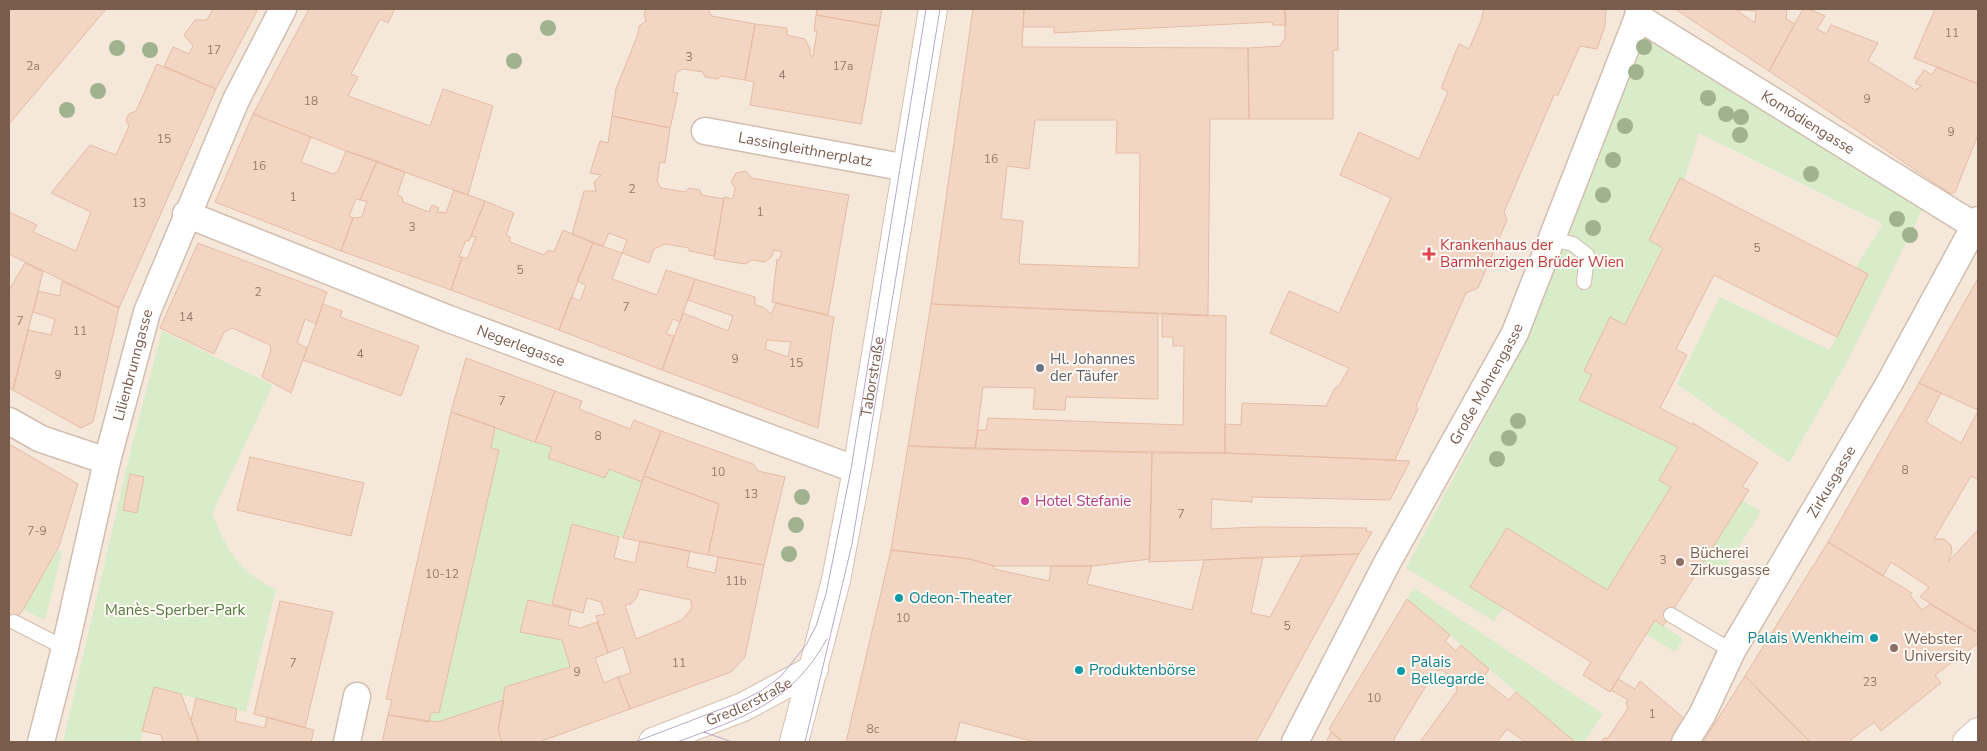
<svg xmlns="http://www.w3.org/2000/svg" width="1987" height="751" font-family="'Nunito Sans',sans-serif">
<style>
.residential{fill:#f5e8da}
.green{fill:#d8ecc9}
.building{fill:#f3d5c3;stroke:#e6bba3;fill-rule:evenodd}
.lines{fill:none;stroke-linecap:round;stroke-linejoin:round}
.lane-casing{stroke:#d1beb0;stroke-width:16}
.street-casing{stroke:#d1beb0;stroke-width:29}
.secondary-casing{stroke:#d6c0b0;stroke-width:30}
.lane{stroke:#fff;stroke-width:14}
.street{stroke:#fff;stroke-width:26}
.secondary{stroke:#fff;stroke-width:28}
.tram{stroke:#b9a8c9;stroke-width:1}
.tree{fill:#a0b28e}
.health-dot{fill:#e0444e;stroke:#fffaf3;stroke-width:2}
.worship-dot{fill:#6b7280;stroke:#fffaf3;stroke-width:2}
.hotel-dot{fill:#d1479c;stroke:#fffaf3;stroke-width:2}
.education-dot{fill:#8d6e63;stroke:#fffaf3;stroke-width:2}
.culture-dot{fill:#0f9aa8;stroke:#fffaf3;stroke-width:2}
.labels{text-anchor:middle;stroke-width:4;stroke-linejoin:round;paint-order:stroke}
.number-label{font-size:12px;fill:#987a6a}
.street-label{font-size:15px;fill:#7a5c4d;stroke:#fffaf3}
.health-label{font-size:15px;fill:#be3a42;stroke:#fffaf3;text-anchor:start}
.worship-label{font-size:15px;fill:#5b616d;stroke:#fffaf3;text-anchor:start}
.hotel-label{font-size:15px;fill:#b23c85;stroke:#fffaf3;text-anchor:start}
.education-label{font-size:15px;fill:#785e54;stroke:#fffaf3;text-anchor:start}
.culture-label{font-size:15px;fill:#0d838f;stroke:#fffaf3;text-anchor:start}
.park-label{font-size:15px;fill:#537a41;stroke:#fffaf3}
</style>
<rect width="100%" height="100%" fill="#fdf6ec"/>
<path class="residential" d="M9 9H1978V742H9Z"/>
<path class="green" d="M1642 37 1684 59 1924 206 1848 360 1789 463 1677 384 1720 297 1830 350 1868 274 1856 267 1883 224 1699 133 1684 180 1680 179 1649 240 1663 248 1625 325 1610 317 1584 371 1592 375 1579 400 1678 447 1660 480 1671 487 1607 590 1507 528 1470 587 1504 608 1494 621 1406 568 1527 339 1614 104Z
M162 331 273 385 212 514C228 551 238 572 276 589L246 712 154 687 140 742H63L132 445Z
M495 427 552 447 548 458 605 478 609 469 642 482 623 538 572 524 552 604 527 600 520 632 562 640 570 667 505 687 504 700 438 722H429Z
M1742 500 1761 512 1721 575 1702 564Z
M58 550 62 552 45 620 23 610Z
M1414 588 1603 714 1584 742H1575L1407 599Z
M1655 620 1683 639 1675 652 1646 634Z"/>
<path class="building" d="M9 9H106L9 124Z
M213 9H258L216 89 164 66 173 47 189 54 193 46 184 35 195 20H207Z
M309 9H395L388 23 380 19 351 74 358 77 348 96 430 126 443 89 493 106 468 195 346 151 253 114Z
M646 9H708L712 16 755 24 745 80 721 76 718 79 705 77 703 72 683 69 676 73 673 92 678 93 670 128 612 116 616 89 638 34 639 26 646 21 644 14Z
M817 9H882L879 26 816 15Z
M973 9H1024L1022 47 1248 48 1249 119H1210L1208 316 931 304ZM1035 120H1117L1116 153H1140L1139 268 1019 264 1023 221 1001 219 1007 166 1029 169Z
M1024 9H1285L1286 25H1273L1272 22 1054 33V27H1023Z
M1285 9H1338V50H1333V119H1249L1248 48 1280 46 1285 38Z
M1484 9H1606L1605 26 1597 49 1580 46 1558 95H1554L1504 212 1507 220 1478 288 1466 293 1416 406 1418 409 1395 460 1225 453V424L1241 425 1242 403 1326 406 1335 388 1339 386 1349 368 1270 333 1289 291 1339 313 1391 198 1340 175 1359 132 1419 159 1448 92 1441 88 1459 44 1469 49 1481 21Z
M1675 9H1803H1787L1786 19 1795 24 1769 71ZM1736 10 1756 11 1755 23Z
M1803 9H1809L1825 16 1817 29 1826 34 1831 25 1878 43 1868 61 1915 90 1922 86 1915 83 1924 70 1932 75 1937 67 1978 84V135L1955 192 1951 194 1769 71Z
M1935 9H1978V84L1914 58Z
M816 15 879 26 861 124 750 105 754 82 745 80 755 24 787 28V35L805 39 810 49V56H813L817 31H814Z
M157 64 216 89 119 308 9 254V212L37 225 33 232 76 251 91 212 51 193 90 145 116 155 129 126 126 120 129 114 136 111Z
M253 114 311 137 301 162 333 174 338 171 346 151 377 161 360 200 356 199 349 216 353 218 341 251 215 202Z
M612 116 670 128 665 163 660 162 657 181 661 188 685 192 689 188 700 190 701 195 724 199 714 256 689 251V248L665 244 654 249 649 263 622 253 627 240 609 233 603 246 572 234 584 191H596L594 182 601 175 590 173 600 141 608 143Z
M377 161 405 172 397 195 402 197 403 202 429 212 432 205 439 208 437 213 441 212 446 213 454 190 485 201 469 241 466 240 459 257H462L451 290 341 251 353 218 362 217 367 201 360 200Z
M746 171 751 178 849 195 828 315 772 302 777 259 779 260 782 252 774 250 772 256 765 262 752 260 745 264 714 259 724 197 733 199 735 188 731 182 736 173Z
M1680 178 1868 274 1837 337 1714 275 1676 349 1687 355 1660 408 1693 425V423L1758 463 1742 487 1749 490 1663 626 1655 620 1610 692 1583 675 1591 662 1470 587 1507 528 1607 590 1671 487 1659 480 1678 447 1579 400 1592 375 1584 371 1610 317 1625 325 1663 248 1649 240Z
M485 201 514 213 506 235 510 237V242L544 255 548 250 554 252 563 230 593 243 559 330 451 290 462 257 467 259 476 237 471 236Z
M198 243 327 292 316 324 305 319 297 343 307 348 291 393 262 377 271 350 270 345 232 328 224 332 214 354 160 328Z
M593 243 622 253 612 279 657 295 666 270 695 279 680 322 673 319 666 334 674 336 662 370 559 330 571 297 580 301 586 285 577 281Z
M25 263 43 272 13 390 9 388V290Z
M1978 278V410L1919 383Z
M695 279 755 297V305L763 307 771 314 776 303 834 317 818 428 662 370 683 313 728 331 733 316 688 300ZM767 340 791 342 788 357 765 349Z
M62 281 119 308 93 422 81 428 13 390 28 330 51 335 55 319 33 312 38 291 60 296Z
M323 304 342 311 340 317 419 346 401 396 303 360Z
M931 304 1158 313V399L1066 397 1065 410 1033 409 1035 388 983 387 975 449 908 446Z
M1162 313 1226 316 1225 453 975 449 978 430H986L988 418 1183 425 1184 346H1173V337H1162Z
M466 358 555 391 535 442 451 412Z
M1919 383 1941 393 1926 422 1961 443 1978 411V480L1971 476 1934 539H1944L1951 545 1952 552 1948 562 1978 530V627L1975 631 1920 597 1929 587 1891 562 1883 576 1828 542Z
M555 391 582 401 579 409 630 429 634 420 661 431 642 482 609 469 605 478 548 458 552 447 535 442Z
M451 412 495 427 491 448 499 450 439 713 431 712 429 722 388 715 392 700 386 699Z
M661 431 753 464 758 471 785 477 764 565 708 555 719 504 644 476Z
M9 444 78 484 59 546 23 610 9 628Z
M908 446 1152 453 1150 559 1092 566H994L970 559 891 550Z
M1152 453H1225L1410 461 1390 500 1252 497V502L1212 499 1211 529 1258 527 1367 528 1366 531 1372 532 1359 554 1149 562Z
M250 457 364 483 351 536 237 510Z
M130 474 144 477 137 513 123 510Z
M644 476 719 504 708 555 623 538Z
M572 524 619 537 614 558 635 563 640 541 690 551 687 567 715 573 718 557 764 565 745 657 731 672 630 709 618 677 631 673 623 647 608 653 596 616 605 614 601 602 587 598 583 613 552 604ZM639 589 691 600 692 608 682 620 636 639 625 605 631 604 637 597Z
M1828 542 1912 593 1910 595 1922 610 1930 604 1978 633V643L1935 675 1941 683 1881 731 1874 722 1848 742H1810L1745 676Z
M891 550 970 559 994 566V569L1049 581 1051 566H1092L1087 584 1192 610 1204 560 1263 557 1251 613 1270 617 1303 555 1359 554 1256 742H1035L960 722 955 742H846Z
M1407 599 1450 635 1445 641 1456 651 1461 645 1489 669 1482 679 1509 700 1516 692 1575 742H1525L1507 729 1497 742H1420L1457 691 1456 680 1442 670 1435 671 1395 737 1394 742H1343L1329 729Z
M528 600 571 610 568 625 580 628 597 622 608 653 595 658 604 683 618 677 630 709 539 742H502L498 730 505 687 570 667 562 640 520 632Z
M280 601 333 612 305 728 254 714Z
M1745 676 1810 742H1703Z
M1618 679 1635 689 1640 681 1686 720 1672 742H1601L1604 738H1608L1628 708 1626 702 1628 700 1611 690Z
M154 687 181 694 199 742H163L161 735 142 731Z
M196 698 237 709 235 721 265 728 267 717 314 730 311 742H199L191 720Z
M504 700 498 730 502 742H382L388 715 438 722Z
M1331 732 1343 742H1326Z"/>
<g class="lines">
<g class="lane-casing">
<path id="lane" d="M1552 239 1573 244 1587 255 1584 282
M1671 615 1732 651
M14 622 65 648"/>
</g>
<g class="street-casing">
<g id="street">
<path id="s1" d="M1638 17 1978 228"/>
<path id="s2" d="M705 131 907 168"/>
<path id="s3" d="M186 214 449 319 857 470"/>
<path d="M9 421 41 439 107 461"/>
<path id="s4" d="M41 742 65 648 107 461 147 312 236 100 283 9"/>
<path d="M347 742 357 696"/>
<path id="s5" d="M1295 742 1387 563 1515 333 1638 17 1639 9"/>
<path id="s6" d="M1685 742 1702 715 1732 651 1890 382 1978 220"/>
</g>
</g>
<g class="secondary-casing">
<g id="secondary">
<path id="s7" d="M653 742 743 707 814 669"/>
<path id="s8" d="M794 742 836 580 857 470 933 9"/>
<path d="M1967 742 1978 732"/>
</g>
</g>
<use href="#lane" class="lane"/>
<use href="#street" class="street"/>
<use href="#secondary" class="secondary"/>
<path class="tram" d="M704 732 732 742
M635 742 737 703 761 691 781 676 790 665 806 645 816 626 826 594 851 469 926 9
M677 742C742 718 791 704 827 639
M805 742 852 544 940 9"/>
</g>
<g class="tree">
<circle cx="548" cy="28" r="8"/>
<circle cx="1644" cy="47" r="8"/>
<circle cx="117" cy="48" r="8"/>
<circle cx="150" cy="50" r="8"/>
<circle cx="514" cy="61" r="8"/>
<circle cx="1636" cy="72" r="8"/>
<circle cx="98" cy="91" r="8"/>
<circle cx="1708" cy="98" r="8"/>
<circle cx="67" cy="110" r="8"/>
<circle cx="1726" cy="114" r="8"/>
<circle cx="1741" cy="117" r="8"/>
<circle cx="1625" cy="126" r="8"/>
<circle cx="1740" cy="135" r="8"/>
<circle cx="1613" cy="160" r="8"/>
<circle cx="1811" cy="174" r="8"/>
<circle cx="1603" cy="195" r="8"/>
<circle cx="1897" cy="219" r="8"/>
<circle cx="1593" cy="228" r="8"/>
<circle cx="1910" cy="235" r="8"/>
<circle cx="1518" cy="421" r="8"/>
<circle cx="1509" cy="438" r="8"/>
<circle cx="1497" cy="459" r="8"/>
<circle cx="802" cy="497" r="8"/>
<circle cx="796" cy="525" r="8"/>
<circle cx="789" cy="554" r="8"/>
</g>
<path class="health-dot" d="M1426.5 246.5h5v5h5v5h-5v5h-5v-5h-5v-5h5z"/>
<circle class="worship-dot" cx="1040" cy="368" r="5"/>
<circle class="hotel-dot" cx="1025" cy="501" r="5"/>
<g class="education-dot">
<circle cx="1680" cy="562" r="5"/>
<circle cx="1894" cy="648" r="5"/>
</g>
<g class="culture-dot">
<circle cx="899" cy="598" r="5"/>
<circle cx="1874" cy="638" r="5"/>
<circle cx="1079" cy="670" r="5"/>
<circle cx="1401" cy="671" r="5"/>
</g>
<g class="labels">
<g class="number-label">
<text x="1952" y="37">11</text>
<text x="214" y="54">17</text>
<text x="689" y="61">3</text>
<text x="33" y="70">2a</text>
<text x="843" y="70">17a</text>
<text x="782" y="79">4</text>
<text x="1867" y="103">9</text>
<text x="311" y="105">18</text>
<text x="1951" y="136">9</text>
<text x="164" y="143">15</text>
<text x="991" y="163">16</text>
<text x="259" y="170">16</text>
<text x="632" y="193">2</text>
<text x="293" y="201">1</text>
<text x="139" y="207">13</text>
<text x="760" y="216">1</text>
<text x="412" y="231">3</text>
<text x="1757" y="252">5</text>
<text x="520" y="274">5</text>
<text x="258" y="296">2</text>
<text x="626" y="311">7</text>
<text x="186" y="321">14</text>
<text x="20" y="325">7</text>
<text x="80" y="335">11</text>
<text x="360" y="358">4</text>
<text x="735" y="363">9</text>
<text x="796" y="367">15</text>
<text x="58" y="379">9</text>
<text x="502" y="405">7</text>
<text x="598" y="440">8</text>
<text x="1905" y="474">8</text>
<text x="718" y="476">10</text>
<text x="751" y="498">13</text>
<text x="1181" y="518">7</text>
<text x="37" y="535">7-9</text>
<text x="1663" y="564">3</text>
<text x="442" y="578">10-12</text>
<text x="736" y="585">11b</text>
<text x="903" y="622">10</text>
<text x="1287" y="630">5</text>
<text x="293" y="667">7</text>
<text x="679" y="667">11</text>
<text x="577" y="676">9</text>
<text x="1870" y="686">23</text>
<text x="1374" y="702">10</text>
<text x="1652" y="718">1</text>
<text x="873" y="733">8c</text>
</g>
<g class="street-label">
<text dy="5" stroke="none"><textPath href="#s1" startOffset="200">Komödiengasse</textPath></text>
<text dy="5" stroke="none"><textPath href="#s2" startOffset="102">Lassingleithnerplatz</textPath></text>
<text dy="5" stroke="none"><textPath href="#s3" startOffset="360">Negerlegasse</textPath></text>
<text dy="5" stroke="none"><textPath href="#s4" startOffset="388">Lilienbrunngasse</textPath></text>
<text dy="5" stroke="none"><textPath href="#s8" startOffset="374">Taborstraße</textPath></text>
<text dy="5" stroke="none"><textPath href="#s5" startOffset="406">Große Mohrengasse</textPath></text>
<text dy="5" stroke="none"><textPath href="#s6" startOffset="299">Zirkusgasse</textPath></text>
<text dy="5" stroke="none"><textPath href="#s7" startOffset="104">Gredlerstraße</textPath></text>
</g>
<g class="health-label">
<text x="1440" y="250">Krankenhaus der<tspan x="1440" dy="17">Barmherzigen Brüder Wien</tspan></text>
</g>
<g class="worship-label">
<text x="1050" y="364">Hl. Johannes<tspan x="1050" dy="17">der Täufer</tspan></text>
</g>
<g class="hotel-label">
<text x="1035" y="506">Hotel Stefanie</text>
</g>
<g class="education-label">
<text x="1690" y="558">Bücherei<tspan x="1690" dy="17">Zirkusgasse</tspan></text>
<text x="1904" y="644">Webster<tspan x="1904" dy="17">University</tspan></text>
</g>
<g class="culture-label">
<text x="909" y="603">Odeon-Theater</text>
<text x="1864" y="643" text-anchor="end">Palais Wenkheim</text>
<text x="1411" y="667">Palais<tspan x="1411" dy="17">Bellegarde</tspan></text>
<text x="1089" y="675">Produktenbörse</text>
</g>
<g class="park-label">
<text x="175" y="615">Manès-Sperber-Park</text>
</g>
</g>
<rect width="1987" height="751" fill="none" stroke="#7a5c4d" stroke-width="20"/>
</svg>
